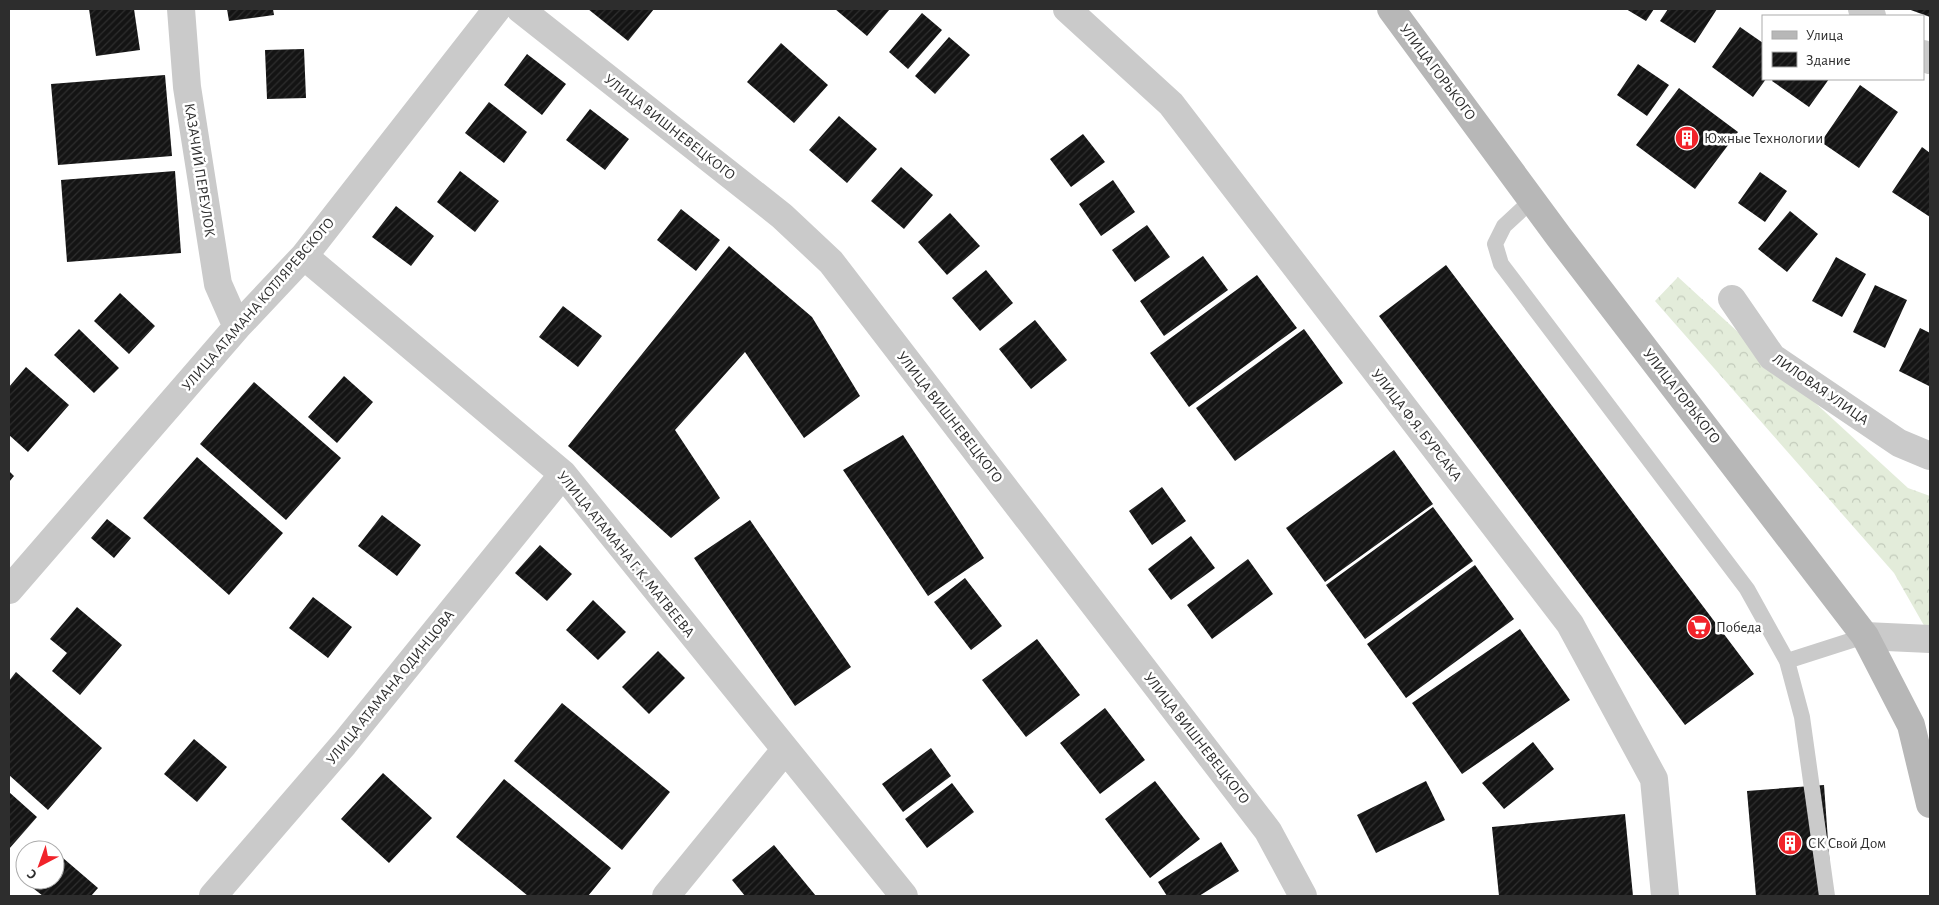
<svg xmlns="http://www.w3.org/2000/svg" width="1939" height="905" font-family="'Alegreya Sans',sans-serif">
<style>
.forest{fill:url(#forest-crowns)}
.building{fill:url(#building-hatch)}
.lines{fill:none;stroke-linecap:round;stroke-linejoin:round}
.lane{stroke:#cacaca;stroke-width:16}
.street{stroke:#cacaca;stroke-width:28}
.secondary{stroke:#b7b7b7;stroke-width:28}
.labels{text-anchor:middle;stroke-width:5;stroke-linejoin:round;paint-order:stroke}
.street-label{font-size:15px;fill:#2d2d2d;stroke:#fff}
.poi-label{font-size:15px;fill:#2d2d2d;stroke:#fff;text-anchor:start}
</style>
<defs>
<pattern id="forest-crowns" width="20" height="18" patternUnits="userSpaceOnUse" patternTransform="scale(1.25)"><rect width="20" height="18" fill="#e3ecda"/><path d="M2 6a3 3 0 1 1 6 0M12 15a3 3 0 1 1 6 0" fill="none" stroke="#c3cbbb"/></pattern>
<pattern id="building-hatch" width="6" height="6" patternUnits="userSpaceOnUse" patternTransform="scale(1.25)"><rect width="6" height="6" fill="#141414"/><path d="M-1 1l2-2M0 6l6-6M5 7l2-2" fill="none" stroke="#2e2e2e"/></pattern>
</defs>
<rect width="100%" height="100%" fill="#fff"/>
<path class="forest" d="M1678 277 1908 488 1930 496V636L1894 573 1655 301Z"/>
<path class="building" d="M89 9H134L140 50 96 56Z
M227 9H273L274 15 229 21Z
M588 9H654L628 41Z
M835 9H890L867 36Z
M1626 9H1654L1646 21Z
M1668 9H1717L1695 43 1660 21Z
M1908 9H1930V17Z
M922 13 942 30 908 69 889 52Z
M1740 27 1763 43V79H1766L1753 97 1712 67Z
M949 37 970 55 935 94 915 76Z
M781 43 828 85 794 123 747 82Z
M304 49 306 98 267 99 265 50Z
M527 54 566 84 542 115 504 85Z
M1638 64 1669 85 1647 116 1617 95Z
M165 75 172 156 58 165 51 84Z
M1773 79H1829L1809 107 1772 81Z
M1860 85 1898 112 1859 168 1821 142Z
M1679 88 1738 132 1695 189 1636 145Z
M489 102 527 132 504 163 465 133Z
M590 109 629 139 605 170 566 140Z
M839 116 877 149 847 183 809 150Z
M1083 134 1105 162 1071 187 1050 159Z
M1922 147 1930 153V217L1892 192Z
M901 167 933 195 904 229 871 201Z
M175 171 181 253 67 262 61 180Z
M460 171 499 201 475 232 437 202Z
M1760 172 1787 191 1765 222 1738 203Z
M1113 180 1135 212 1101 236 1079 204Z
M396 206 434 236 411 266 372 237Z
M681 209 720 240 696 271 657 240Z
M1790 211 1818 234 1787 272 1758 249Z
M950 213 980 246 947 275 918 242Z
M1147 225 1170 257 1135 282 1112 250Z
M729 246 812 317 860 396 804 438 745 352 675 430 720 498 671 538 568 446Z
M1203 256 1228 290 1164 336 1140 301Z
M1836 257 1866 274 1842 317 1812 301Z
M1446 265 1754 674 1685 725 1379 316Z
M986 270 1013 303 980 331 952 298Z
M1257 275 1297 328 1189 407 1150 353Z
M1875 285 1907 300 1885 348 1853 332Z
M120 293 155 326 129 354 94 321Z
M563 306 602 336 578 367 539 337Z
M1035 320 1067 360 1031 389 999 349Z
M1920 328 1930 333V382L1929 386 1899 371Z
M79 329 119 368 94 393 54 355Z
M1304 329 1343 383 1235 461 1196 408Z
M26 367 69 405 28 452 9 435V387Z
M344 376 373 402 337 443 308 417Z
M254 382 341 458 286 520 200 444Z
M903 435 984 558 928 596 843 470Z
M1394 450 1433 504 1325 582 1286 528Z
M197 457 283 533 229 595 143 518Z
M9 471 14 476 9 482Z
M1162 487 1186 521 1152 545 1129 511Z
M1433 507 1473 561 1365 639 1326 585Z
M382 515 421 545 397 576 358 546Z
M107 519 131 538 114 558 91 538Z
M750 520 851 667 795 706 694 558Z
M1191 536 1215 568 1171 600 1148 569Z
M540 545 572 574 547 601 515 573Z
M1248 559 1273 594 1212 639 1187 605Z
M1475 565 1514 619 1406 698 1367 644Z
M965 578 1002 626 971 650 934 602Z
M313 597 352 627 328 658 289 628Z
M593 600 626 632 598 660 566 630Z
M77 607 122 645 80 695 52 671 67 653 50 639Z
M1520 629 1570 700 1462 774 1412 703Z
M1037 639 1080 695 1026 737 982 680Z
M658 651 685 678 649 714 622 687Z
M16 672 102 748 48 810 9 775V681Z
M562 703 670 792 622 850 514 761Z
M1105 708 1145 760 1100 794 1060 743Z
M194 739 227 767 197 802 164 774Z
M1533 742 1554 769 1504 809 1482 783Z
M931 748 951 776 903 812 882 784Z
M383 773 432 818 389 863 341 819Z
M504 779 611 868 588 896H528L456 837Z
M1155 781 1200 839 1150 878 1105 819Z
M1426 781 1445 820 1376 853 1357 815Z
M952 783 974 812 927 848 905 819Z
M1824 785 1832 896H1756L1747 791Z
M9 792 37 817 9 849Z
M1625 814 1633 896H1499L1492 827Z
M1221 842 1239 871 1199 896H1167L1158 882Z
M774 845 816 896H745L732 880Z
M56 852 98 888 91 896H43L29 885 33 880H55Z"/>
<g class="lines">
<path class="lane" d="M1532 200 1504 226 1495 244 1501 264 1747 589 1787 661 1802 717 1827 896
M1787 661 1865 636"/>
<path class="street" d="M181 9 187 87 218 284 237 327
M520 9 782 216 831 262 1268 831 1303 896
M1067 9 1171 104 1570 624 1654 779 1665 896
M1862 9 1872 16
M1923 54 1930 60
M304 256 563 474 904 896
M1732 299 1772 357 1899 443 1930 456
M9 590 237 327 304 256 497 9
M1865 636 1930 639
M213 896 344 744 563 474
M666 896 785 750"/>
<path class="secondary" d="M1391 9 1559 237 1865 636 1911 725 1930 804"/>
</g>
<defs>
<g id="building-disc" transform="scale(1.25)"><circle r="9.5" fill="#f1232a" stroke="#fff"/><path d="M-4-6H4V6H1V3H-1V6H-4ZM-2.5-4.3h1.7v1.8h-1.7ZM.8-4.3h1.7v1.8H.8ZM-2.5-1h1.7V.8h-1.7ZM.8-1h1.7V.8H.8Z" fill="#fff"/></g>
<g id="supermarket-disc" transform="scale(1.25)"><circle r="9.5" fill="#f1232a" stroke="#fff"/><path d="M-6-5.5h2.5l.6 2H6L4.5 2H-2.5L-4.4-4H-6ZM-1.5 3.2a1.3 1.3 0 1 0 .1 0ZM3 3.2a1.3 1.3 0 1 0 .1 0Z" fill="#fff"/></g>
</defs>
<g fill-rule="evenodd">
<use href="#building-disc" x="1687" y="138"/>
<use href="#supermarket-disc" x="1699" y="627"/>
<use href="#building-disc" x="1790" y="843"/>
</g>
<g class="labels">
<g class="street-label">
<text transform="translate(1438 72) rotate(53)" y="5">УЛИЦА ГОРЬКОГО</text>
<text transform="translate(670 127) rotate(38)" y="5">УЛИЦА ВИШНЕВЕЦКОГО</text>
<text transform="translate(200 170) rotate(81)" y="5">КАЗАЧИЙ ПЕРЕУЛОК</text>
<text transform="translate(258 304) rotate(-49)" y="5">УЛИЦА АТАМАНА КОТЛЯРЕВСКОГО</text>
<text transform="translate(1821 389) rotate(35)" y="5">ЛИЛОВАЯ УЛИЦА</text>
<text transform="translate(1682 396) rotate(52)" y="5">УЛИЦА ГОРЬКОГО</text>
<text transform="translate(950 417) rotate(52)" y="5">УЛИЦА ВИШНЕВЕЦКОГО</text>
<text transform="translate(1417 425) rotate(52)" y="5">УЛИЦА Ф.Я. БУРСАКА</text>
<text transform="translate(626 554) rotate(51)" y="5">УЛИЦА АТАМАНА Г. К. МАТВЕЕВА</text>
<text transform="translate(390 687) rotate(-51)" y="5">УЛИЦА АТАМАНА ОДИНЦОВА</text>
<text transform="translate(1197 738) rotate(52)" y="5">УЛИЦА ВИШНЕВЕЦКОГО</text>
</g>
<g class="poi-label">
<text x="1704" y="143">Южные Технологии</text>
<text x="1716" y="632">Победа</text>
<text x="1808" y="848">СК Свой Дом</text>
</g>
</g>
<rect width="1939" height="905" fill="none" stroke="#2d2d2d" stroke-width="20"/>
<rect x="1762" y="15" width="162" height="65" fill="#ffffff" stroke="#ababab"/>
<rect x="1772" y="31" width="25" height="8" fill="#b7b7b7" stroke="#ababab"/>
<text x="1806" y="40" font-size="15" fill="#2d2d2d">Улица</text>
<rect x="1772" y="52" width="25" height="15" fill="url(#building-hatch)" stroke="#ababab"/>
<text x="1806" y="65" font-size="15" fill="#2d2d2d">Здание</text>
<g transform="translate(40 865) rotate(221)"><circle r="24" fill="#ffffff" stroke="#ababab"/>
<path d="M0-4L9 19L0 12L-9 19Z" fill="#f1232a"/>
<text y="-8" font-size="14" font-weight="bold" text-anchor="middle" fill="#2d2d2d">С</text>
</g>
</svg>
